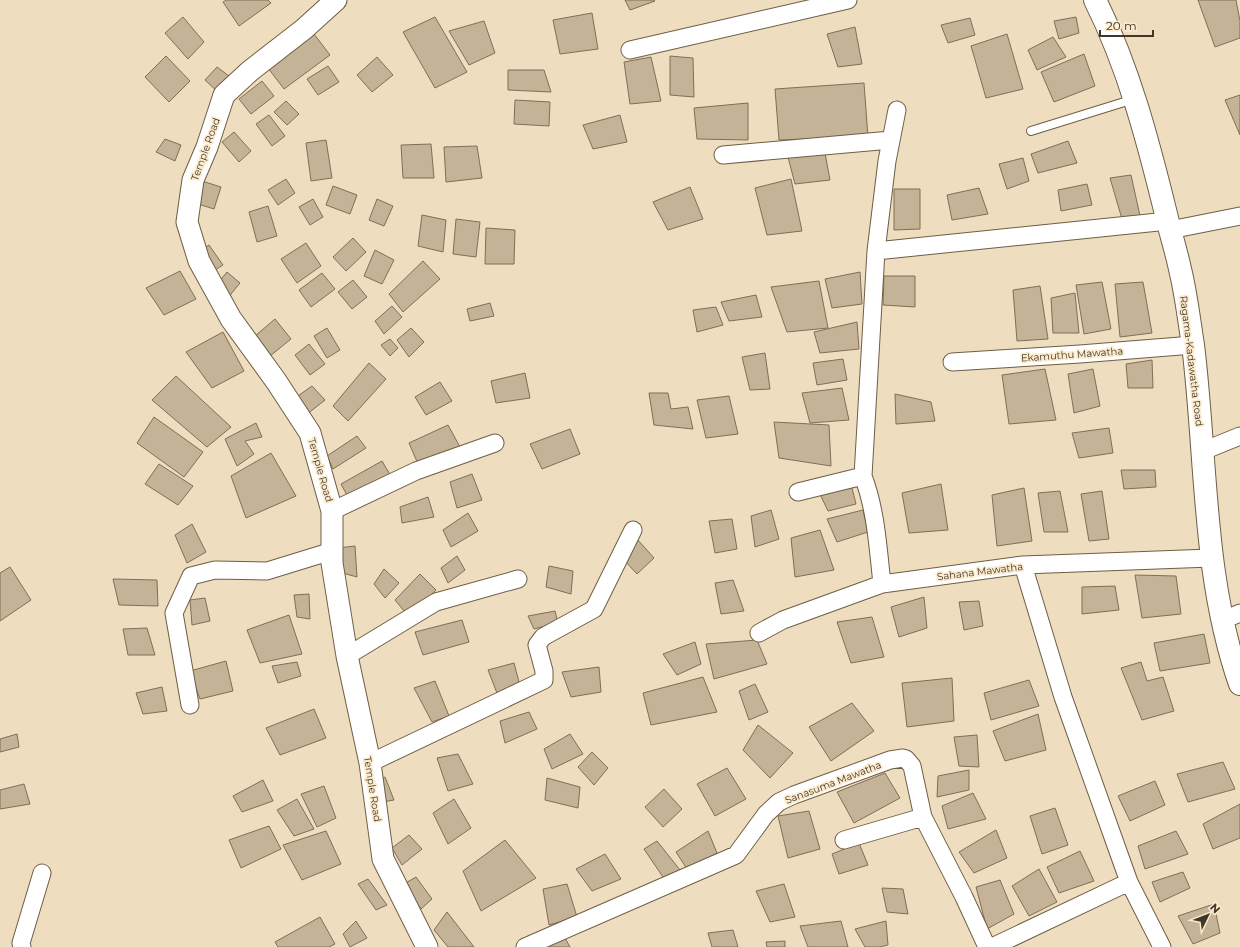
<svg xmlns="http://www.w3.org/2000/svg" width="1240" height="947" font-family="Montserrat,sans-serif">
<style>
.building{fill:#c4b396;stroke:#7f6f55}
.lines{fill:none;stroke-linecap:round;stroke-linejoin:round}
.service-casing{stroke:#6e5e44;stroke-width:10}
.minor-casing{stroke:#6e5e44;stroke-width:19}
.tertiary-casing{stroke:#6e5e44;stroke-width:23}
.primary-casing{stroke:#6e5e44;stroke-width:24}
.service{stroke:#fff;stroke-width:8}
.minor{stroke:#fff;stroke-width:17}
.tertiary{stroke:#fff;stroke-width:21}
.primary{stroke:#fff;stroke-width:22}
.labels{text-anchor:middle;stroke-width:3.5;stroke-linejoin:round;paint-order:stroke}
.street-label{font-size:10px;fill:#3e372b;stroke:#fceacc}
</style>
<rect width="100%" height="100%" fill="#efddbf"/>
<path class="building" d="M226 0H268L271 3 239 26 223 2Z
M625 0H654L655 1 630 10Z
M1198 0H1236L1240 21V38L1215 47Z
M592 13 598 49 560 54 553 20Z
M183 17 204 42 188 59 165 33Z
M435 17 467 72 435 88 403 32Z
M1076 17 1079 33 1059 39 1054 21Z
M970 18 975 35 948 43 941 25Z
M484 21 495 53 469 65 449 31Z
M855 27 862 64 838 67 827 34Z
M314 34 330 55 284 89 268 68Z
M1007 34 1023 89 986 98 971 46Z
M1053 37 1066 57 1037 70 1028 50Z
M1084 54 1095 86 1054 102 1041 72Z
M166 56 190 81 169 102 145 77Z
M670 56 693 58 694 97 670 95Z
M377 57 393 75 372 92 357 75Z
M651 57 661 101 630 104 624 62Z
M328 66 339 82 318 95 307 79Z
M217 67 233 79 219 93 205 80Z
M508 70H544L551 92 508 90Z
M262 81 274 96 251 114 239 99Z
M864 83 868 137 779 140 775 89Z
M1240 95V135L1225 100Z
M515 100 550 102 549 126 514 124Z
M286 101 299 114 287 125 274 112Z
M748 103V140L697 139 694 108Z
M269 115 285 136 272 146 256 124Z
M620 115 627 142 593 149 583 125Z
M234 132 251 151 239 162 222 142Z
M165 139 181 145 175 161 156 152Z
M326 140 332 178 311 181 306 143Z
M1068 141 1077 163 1038 173 1031 154Z
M431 144 434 178H403L401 145Z
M477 146 482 178 446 182 444 147Z
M825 153 830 180 795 184 788 157Z
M1023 158 1029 181 1007 189 999 164Z
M1131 175 1140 216 1122 219 1110 178Z
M286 179 295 193 278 205 268 190Z
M791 179 802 231 767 235 755 188Z
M202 181 221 187 214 209 195 203Z
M1087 184 1092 205 1061 211 1058 190Z
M333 186 357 195 350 214 326 205Z
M690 187 703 219 668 230 653 202Z
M979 188 988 214 952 220 947 195Z
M894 189H920V229L894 230Z
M313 199 323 217 310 225 299 207Z
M377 199 393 206 384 226 369 220Z
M268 206 277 236 257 242 249 212Z
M422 215 446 220 443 252 418 246Z
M456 219 480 222 476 257 453 254Z
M486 228 515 230 514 264H485Z
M353 238 366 252 346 271 333 257Z
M306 243 321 266 297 283 281 259Z
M209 245 223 265 207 275 193 255Z
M375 250 394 260 382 284 364 276Z
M423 261 440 279 403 312 389 294Z
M180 271 196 299 164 315 146 288Z
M227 272 240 283 227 299 214 288Z
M860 272 862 304 832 308 825 279Z
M322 273 335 289 311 307 299 290Z
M884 276H915V307L883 305Z
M353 280 367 297 352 309 338 292Z
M819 281 828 328 787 332 771 287Z
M1102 282 1111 329 1084 334 1076 285Z
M1143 282 1152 333 1120 337 1115 284Z
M1040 286 1048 339 1017 341 1013 290Z
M1075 293 1079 333H1053L1051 298Z
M756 295 762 317 729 321 721 302Z
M490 303 494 316 470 321 467 309Z
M392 306 402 317 384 334 375 321Z
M716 307 723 325 697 332 693 310Z
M275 319 291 339 270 356 255 336Z
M857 322 859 349 820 353 814 332Z
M327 328 340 350 327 358 314 336Z
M411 328 424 342 409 357 397 340Z
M223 332 244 371 212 388 186 352Z
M390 339 398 348 390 356 381 345Z
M309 344 325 364 310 375 295 355Z
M765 353 770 389 750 390 742 357Z
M843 359 847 380 817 385 813 363Z
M1152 360 1153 388H1128L1126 364Z
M369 363 386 379 348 421 333 406Z
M1045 369 1056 420 1009 424 1002 375Z
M1093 369 1100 406 1074 413 1068 374Z
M525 373 530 398 496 403 491 381Z
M176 376 231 427 207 447 152 400Z
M440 382 452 401 426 415 415 397Z
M312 386 325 400 306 415 295 398Z
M842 388 849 420 810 423 802 393Z
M649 393H668L671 409 688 407 693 429 654 425Z
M895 394 931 402 935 421 896 424Z
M729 396 738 434 706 438 697 400Z
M154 417 203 452 184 477 137 443Z
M774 422 829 425 831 466 779 458Z
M256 423 262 437 245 441 254 454 237 466 225 439Z
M448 425 460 447 418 464 409 443Z
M1109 428 1113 453 1079 458 1072 433Z
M570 429 580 454 542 469 530 444Z
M357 436 366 448 333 469 327 456Z
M271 453 296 496 246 518 231 476Z
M382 461 392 478 349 499 341 484Z
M159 464 193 486 178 505 145 484Z
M1121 470H1155L1156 487 1124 489Z
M472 474 482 500 457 508 450 482Z
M851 484 856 504 828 511 819 492Z
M941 484 948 530 909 533 902 493Z
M1024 488 1032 541 997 546 992 495Z
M1060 491 1068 532H1044L1038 493Z
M1102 491 1109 539 1089 541 1081 494Z
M428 497 434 517 402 523 400 507Z
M771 510 779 539 755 547 751 516Z
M863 510 868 532 837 542 827 519Z
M468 513 478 531 451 547 443 530Z
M732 519 737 549 715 553 709 521Z
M192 524 206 552 187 563 175 535Z
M820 530 834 570 795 577 791 538Z
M637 539 654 558 637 574 624 560Z
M355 546 357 577 339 572 338 548Z
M457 556 465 570 448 583 441 568Z
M549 566 573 571 571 594 546 587Z
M10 567 31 600 0 621V573Z
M384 569 399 583 385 598 374 584Z
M420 574 436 590 410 618 395 600Z
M1135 575 1176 576 1181 614 1142 618Z
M113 579 157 580 158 606 119 605Z
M733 580 744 611 721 614 715 583Z
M1115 586 1119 610 1082 614V587Z
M309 594 310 619 297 617 294 595Z
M924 597 927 628 899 637 891 607Z
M205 598 210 621 192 625 190 600Z
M979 601 983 626 964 630 959 602Z
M555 611 558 623 534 629 528 616Z
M289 615 302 654 260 663 247 630Z
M872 617 884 657 851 663 837 622Z
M462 620 469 642 423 655 415 632Z
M147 628 155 655H128L123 629Z
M1204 634 1210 663 1160 671 1154 643Z
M757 640 767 664 714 679 706 644Z
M695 642 701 664 677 675 663 654Z
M226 661 233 691 200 699 190 671Z
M297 662 301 676 278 683 272 666Z
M1141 662 1147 681 1163 677 1174 711 1142 720 1121 668Z
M514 663 519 682 497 693 488 670Z
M599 667 601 692 571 697 562 672Z
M703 677 717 712 651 725 643 693Z
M952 678 954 721 907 727 902 683Z
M1029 680 1039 706 991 720 984 693Z
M435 681 449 716 432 722 414 688Z
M755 684 768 712 749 720 739 691Z
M162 687 167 711 143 714 136 693Z
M852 703 874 731 831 761 809 727Z
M314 709 326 738 280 755 266 728Z
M529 712 537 729 505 743 500 721Z
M1038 714 1046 750 1005 761 993 731Z
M758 725 793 753 770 778 743 750Z
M17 734 19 747 0 752V739Z
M570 734 583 754 552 769 544 749Z
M977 735 979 767 959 766 954 737Z
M592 752 608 768 594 785 578 767Z
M458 754 473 784 448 791 437 758Z
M1223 762 1235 789 1188 802 1177 774Z
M727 768 746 799 715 816 697 784Z
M969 770V790L937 797 938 776Z
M885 773 900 798 854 823 837 792Z
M385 777 394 800 382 802 377 780Z
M547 778 580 787 578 808 545 800Z
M263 780 273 801 242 812 233 796Z
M1155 781 1165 805 1130 821 1118 796Z
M24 784 30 804 0 809V790Z
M324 786 336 818 317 827 301 794Z
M664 789 682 809 663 827 645 807Z
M973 793 986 819 948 829 942 806Z
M297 799 314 829 294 836 277 810Z
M454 799 471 828 448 844 433 813Z
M1240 804V838L1213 849 1203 824Z
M1055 808 1068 845 1042 854 1030 816Z
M809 811 820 849 788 858 778 816Z
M269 826 281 849 241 868 229 840Z
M996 830 1007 858 974 873 959 852Z
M326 831 341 864 302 880 283 845Z
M708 831 717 853 687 869 676 852Z
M1176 831 1188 854 1145 869 1138 846Z
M409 835 422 849 402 865 392 848Z
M505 840 536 878 481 911 463 871Z
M657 841 680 870 665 880 644 849Z
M859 843 868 865 839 874 832 854Z
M1080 851 1094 881 1059 893 1047 867Z
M605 854 621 879 592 891 576 869Z
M1039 869 1057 902 1029 916 1012 886Z
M1183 872 1190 888 1160 902 1152 882Z
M416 877 432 899 421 909 404 884Z
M368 879 387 905 376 910 358 884Z
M1000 880 1014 914 987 929 976 887Z
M567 884 577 917 549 925 543 889Z
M784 884 795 917 770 922 756 891Z
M882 888 903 889 908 914 887 912Z
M1214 904 1220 933 1193 944 1178 916Z
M447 912 474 947H448L434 930Z
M320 917 335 944 329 947H278L275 942Z
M356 921 367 938 350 947 343 934Z
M841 921 848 947H808L800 926Z
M886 921 888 945 879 947H865L855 929Z
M733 930 738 947H712L708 933Z
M564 936 570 947H547Z
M785 941V947H767L766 942Z"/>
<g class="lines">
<g class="service-casing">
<path id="service" d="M1031 131 1134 99"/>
</g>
<g class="minor-casing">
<path id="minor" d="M630 50 848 0
M723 155 891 140
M1170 230 1240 216
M876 251 1168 221
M952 362 1080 354 1193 345
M1203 451 1240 436
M863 476 876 251 887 161 897 110
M798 492 863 476C876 510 878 548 882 584
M332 511 416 471 495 443
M1023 565 1063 697 1129 882 1162 947
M1223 620 1240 613
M759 633 783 620 882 584 1023 565 1211 558
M347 656 436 602 518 579
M190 705 174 613 191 576 215 570 267 571 332 551
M370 763 544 680V671L537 645 543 637 594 609 633 530
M844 840 923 817
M22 947 21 943 42 873
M525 947 736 855 766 814 779 802 794 795 890 760 903 758 906 759 912 766 923 817 964 897 987 947
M992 947 1129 882"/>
</g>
<g class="tertiary-casing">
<path id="tertiary" d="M336 0 304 29 250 71 224 95 207 147 193 180 187 222 199 261 231 319 276 381 310 433 332 511V563L347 656 370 763 383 859 427 947"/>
</g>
<g class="primary-casing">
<path id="primary" d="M1095 0C1129 68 1148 141 1166 214 1170 232 1176 250 1180 269 1186 293 1189 320 1193 345 1207 458 1202 575 1240 684"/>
</g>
<use href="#service" class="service"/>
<use href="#minor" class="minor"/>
<use href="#tertiary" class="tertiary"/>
<use href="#primary" class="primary"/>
</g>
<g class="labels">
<g class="street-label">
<text transform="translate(205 149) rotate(-70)" y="4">Temple Road</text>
<text transform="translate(1072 354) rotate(-4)" y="4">Ekamuthu Mawatha</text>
<text transform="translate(1192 361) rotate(83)" y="4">Ragama-Kadawatha Road</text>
<text transform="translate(321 470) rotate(74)" y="4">Temple Road</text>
<text transform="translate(980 571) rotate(-7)" y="4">Sahana Mawatha</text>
<text transform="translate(833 782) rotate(-21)" y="4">Sanasuma Mawatha</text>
<text transform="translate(373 789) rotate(81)" y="4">Temple Road</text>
</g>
</g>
<g transform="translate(1208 915) rotate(47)" stroke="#fceacc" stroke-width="3" paint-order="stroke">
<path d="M0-3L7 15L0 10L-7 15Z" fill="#3e372b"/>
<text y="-6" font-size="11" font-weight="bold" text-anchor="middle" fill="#3e372b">N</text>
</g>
<path d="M1100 30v6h53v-6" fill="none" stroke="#3e372b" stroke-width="2"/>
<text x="1106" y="30" font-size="12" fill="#3e372b" stroke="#fceacc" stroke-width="3" paint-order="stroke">20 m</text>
</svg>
